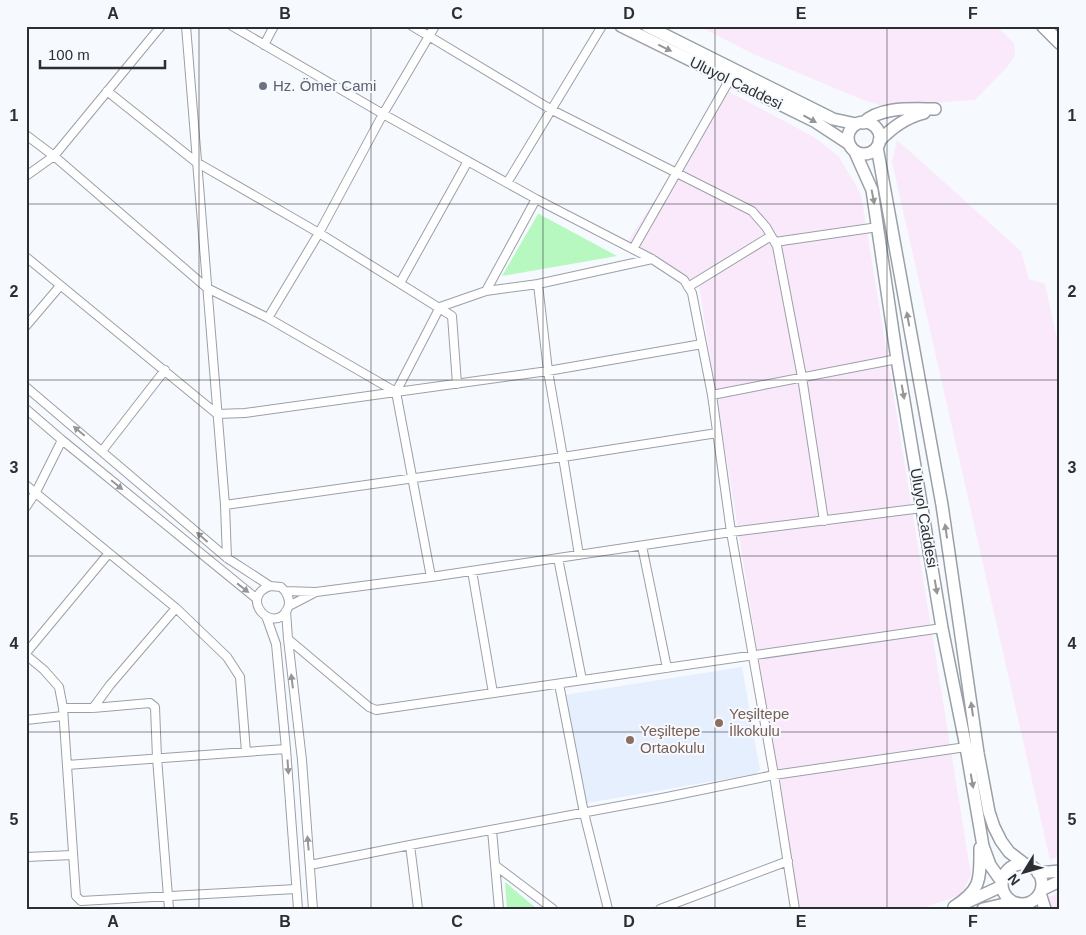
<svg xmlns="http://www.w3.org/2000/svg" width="1086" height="935" font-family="Helvetica,sans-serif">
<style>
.built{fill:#e6effd}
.industrial{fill:#fae9fb}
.green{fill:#b6f8c0}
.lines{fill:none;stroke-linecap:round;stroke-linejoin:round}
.minor-casing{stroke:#9ba0a7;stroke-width:10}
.secondary-casing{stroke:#9ba0a7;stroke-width:14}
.trunk-casing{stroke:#9ba0a7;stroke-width:15}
.minor{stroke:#fff;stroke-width:8}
.secondary{stroke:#fff;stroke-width:11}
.trunk{stroke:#fff;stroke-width:12}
.oneway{fill:#969698}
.grid{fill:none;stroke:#2c2e31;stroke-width:1;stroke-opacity:0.55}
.worship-dot{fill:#6b7280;stroke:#f6f9fe;stroke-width:2}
.education-dot{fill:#8d6e63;stroke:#f6f9fe;stroke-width:2}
.labels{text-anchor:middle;stroke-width:4;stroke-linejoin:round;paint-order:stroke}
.street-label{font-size:15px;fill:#2c2e31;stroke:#f6f9fe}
.worship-label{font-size:15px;fill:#5b616d;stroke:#f6f9fe;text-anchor:start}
.education-label{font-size:15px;fill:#785e54;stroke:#f6f9fe;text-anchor:start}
.neatline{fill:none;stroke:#2c2e31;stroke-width:2}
.grid-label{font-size:16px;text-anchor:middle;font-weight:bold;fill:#2c2e31}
</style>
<rect width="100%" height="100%" fill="#f6f9fe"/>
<path class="built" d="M742 667 760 770 755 774 581 804 564 695Z"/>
<path class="industrial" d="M699 26H997L1014 43 1015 55 1008 66 975 100 882 106 861 99 753 54Z
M726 90 814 137 839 157 861 194 971 875 961 895 920 909H799L699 286 628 241Z
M897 140 1021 251 1029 279 1045 284 1057 339 1060 342V856L1050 860 892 162Z
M1060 892V909H1051L1044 899Z"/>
<path class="green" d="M538 214H539L617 256 502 276Z
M505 882 537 909H507Z"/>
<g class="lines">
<g class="minor-casing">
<path id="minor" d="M186 26 225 505 227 558
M232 26 383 114 536 199 652 259 684 280 692 293 712 395 731 532 774 775 795 909
M412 26 552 110 752 211 766 227 777 246 802 377 824 521
M264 45 274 26
M107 91 196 162 319 233 452 316 457 384
M26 135 54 156 207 288 268 318 396 392
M26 176 54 156 161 26
M507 183 602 26
M775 242 878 227
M633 249 730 79
M26 257 217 414 245 413 548 371 702 344
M652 259 538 284 548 371 563 457 717 433
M400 283 468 161
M688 287 771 236
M486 291 536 199
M268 318 319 233 383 114 435 26
M26 326 60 286
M26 387 227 558 270 586 281 587 285 591 316 592 431 577 731 532 922 508
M712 395 897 359
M26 409 62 440 257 599
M102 451 165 370
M26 485 176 608 227 657 240 677 246 752
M225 505 563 457 579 555
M26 507 36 492 62 440
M642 546 667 668
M558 558 582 680
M472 571 493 693
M431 577 396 392 440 307 486 291 538 284
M270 586C238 598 273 635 287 610 291 603 289 597 285 591
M289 606 314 593
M286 611 288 639 302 760 313 909
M266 616 276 644 286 749 298 909
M288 639 369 707 376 710 942 628
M26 653 109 553
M26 655 44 670 59 687 63 708 76 896 81 901 296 889
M559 684 584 813 608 909
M63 708H93L150 703 155 707 157 758 169 909
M93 708 110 685 176 608
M26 720 63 716
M67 765 286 749
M492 830 499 909
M410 845 418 909
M26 857 73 855
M310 865 410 845 662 798 774 775 966 747
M496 866 553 909
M660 909 788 861"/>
</g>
<g class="secondary-casing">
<path id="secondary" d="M621 26 814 121 849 144
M647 26 833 119 856 124
M848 138a16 16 0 1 1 32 0a16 16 0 1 1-32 0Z
M863 123C881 106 912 109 935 109
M879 141C893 127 905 118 924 113
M877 147 942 505 978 753 989 812 994 827 1001 841 1009 852 1026 865
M855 152 872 190 897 359 942 628 966 747 983 846 990 865 1002 882
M1002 884a20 20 0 1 1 40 0a20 20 0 1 1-40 0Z
M1038 873 1060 871
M1041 890 1060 881
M1040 893 1045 909
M963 904 1002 886
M954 907C982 889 980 879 980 848
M983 909 1013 902"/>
</g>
<g class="trunk-casing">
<path id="trunk" d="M1043 26 1060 43"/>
</g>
<use href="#minor" class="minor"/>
<use href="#secondary" class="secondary"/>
<use href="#trunk" class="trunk"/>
</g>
<defs><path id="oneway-solid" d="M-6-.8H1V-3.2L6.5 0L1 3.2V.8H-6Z" transform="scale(1.25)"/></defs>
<g class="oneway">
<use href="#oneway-solid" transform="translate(665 48) rotate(26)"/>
<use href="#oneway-solid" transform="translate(810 119) rotate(29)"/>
<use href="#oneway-solid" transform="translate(873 197) rotate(79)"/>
<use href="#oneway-solid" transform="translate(908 319) rotate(-100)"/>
<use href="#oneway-solid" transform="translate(903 392) rotate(80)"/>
<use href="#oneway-solid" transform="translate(79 431) rotate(-140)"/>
<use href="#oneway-solid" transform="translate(117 485) rotate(39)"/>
<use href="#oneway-solid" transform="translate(946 531) rotate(-98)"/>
<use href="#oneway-solid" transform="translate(202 537) rotate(-139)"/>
<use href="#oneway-solid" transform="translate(936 587) rotate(80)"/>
<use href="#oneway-solid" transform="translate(243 588) rotate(38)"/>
<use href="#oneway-solid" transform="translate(292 681) rotate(-97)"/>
<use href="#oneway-solid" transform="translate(972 709) rotate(-98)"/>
<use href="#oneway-solid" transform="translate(288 767) rotate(86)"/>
<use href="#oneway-solid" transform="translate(972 781) rotate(80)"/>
<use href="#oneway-solid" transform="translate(308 843) rotate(-95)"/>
</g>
<path class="grid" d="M199 26V909M371 26V909M543 26V909M715 26V909M887 26V909M26 204H1060M26 380H1060M26 556H1060M26 732H1060"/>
<circle class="worship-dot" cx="263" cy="86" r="5"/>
<g class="education-dot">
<circle cx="719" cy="723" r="5"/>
<circle cx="630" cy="740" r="5"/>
</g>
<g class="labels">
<g class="street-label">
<text transform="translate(736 83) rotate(26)" y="5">Uluyol Caddesi</text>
<text transform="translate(924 518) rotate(80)" y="5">Uluyol Caddesi</text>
</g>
<g class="worship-label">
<text x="273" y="91">Hz. Ömer Cami</text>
</g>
<g class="education-label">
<text x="729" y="719">Yeşiltepe<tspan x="729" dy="17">İlkokulu</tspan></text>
<text x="640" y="736">Yeşiltepe<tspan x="640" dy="17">Ortaokulu</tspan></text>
</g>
</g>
<rect width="1086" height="935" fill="none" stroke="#f6f9fe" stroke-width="55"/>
<g transform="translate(1024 872) rotate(233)" stroke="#f6f9fe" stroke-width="4" paint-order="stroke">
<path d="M0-4L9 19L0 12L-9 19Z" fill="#2c2e31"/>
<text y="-8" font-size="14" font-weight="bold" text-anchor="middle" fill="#2c2e31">N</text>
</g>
<path d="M40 60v8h125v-8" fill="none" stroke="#2c2e31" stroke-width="2.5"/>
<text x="48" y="60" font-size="15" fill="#2c2e31" stroke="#f6f9fe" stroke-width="4" paint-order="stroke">100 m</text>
<rect x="28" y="28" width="1030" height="880" class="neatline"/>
<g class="grid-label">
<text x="113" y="19">A</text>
<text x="285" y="19">B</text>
<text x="457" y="19">C</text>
<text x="629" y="19">D</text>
<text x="801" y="19">E</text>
<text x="973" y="19">F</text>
<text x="14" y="121">1</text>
<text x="1072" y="121">1</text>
<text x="14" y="297">2</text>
<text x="1072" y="297">2</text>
<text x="14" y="473">3</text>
<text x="1072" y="473">3</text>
<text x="14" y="649">4</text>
<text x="1072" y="649">4</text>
<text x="14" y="825">5</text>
<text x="1072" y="825">5</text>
<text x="113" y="927">A</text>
<text x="285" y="927">B</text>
<text x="457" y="927">C</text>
<text x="629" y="927">D</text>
<text x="801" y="927">E</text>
<text x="973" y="927">F</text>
</g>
</svg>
